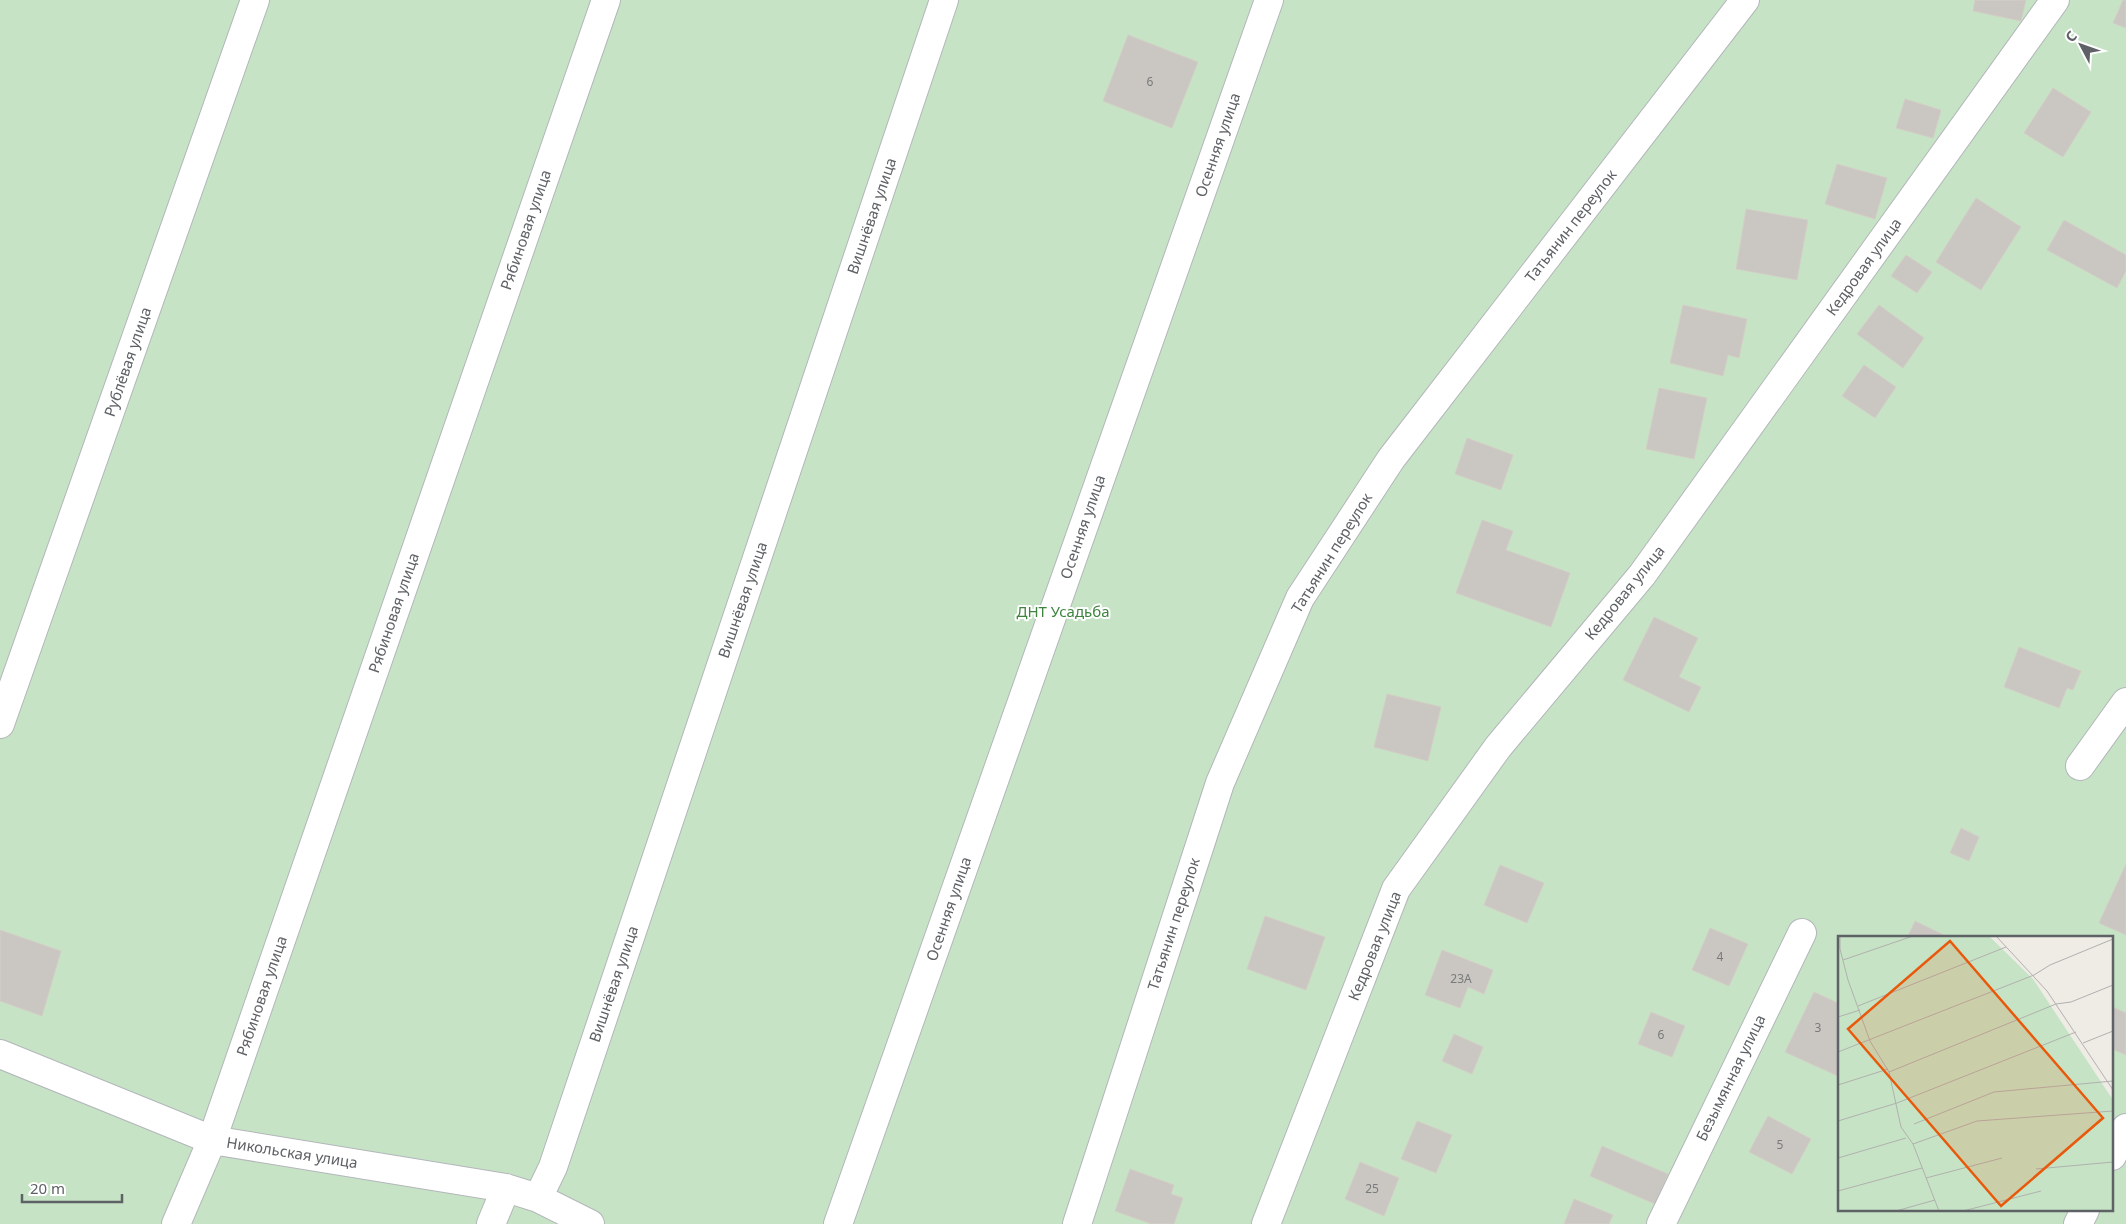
<svg xmlns="http://www.w3.org/2000/svg" width="2126" height="1224" font-family="'Noto Sans',sans-serif">
<style>
.green{fill:#c6e4c5;fill-rule:evenodd}
.building{fill:#cac7c3;stroke:#d3cec5}
.lines{fill:none;stroke-linecap:round;stroke-linejoin:round}
.minor-casing{stroke:#b3b6ba;stroke-width:30}
.minor{stroke:#fff;stroke-width:28}
.labels{text-anchor:middle;stroke-width:4;stroke-linejoin:round;paint-order:stroke}
.number-label{font-size:12px;fill:#797a7c}
.street-label{font-size:15px;fill:#5e6165;stroke:#fff}
.park-label{font-size:15px;fill:#3e843f;stroke:#fff}
.inset-road{fill:none;stroke:#b1b0ae;stroke-width:1}
.view{fill:#e8590c;fill-opacity:0.15;stroke:#e8590c;stroke-width:2.5}
.inset-edge{fill:none;stroke:#5e6165;stroke-width:2.5}
</style>
<rect width="100%" height="100%" fill="#efece6"/>
<path class="green" d="M0 0H2126V1224H0ZM1840 938H2112V1210H1840Z"/>
<path class="building" d="M1975 0H2026L2021 21 1973 11Z
M2123 0H2126V28L2113 23Z
M1128 35 1198 62 1172 128 1103 101Z
M2053 88 2091 112 2063 157 2024 133Z
M1905 99 1941 110 1933 138 1896 128Z
M1837 164 1887 178 1875 219 1825 204Z
M1976 198 2021 227 1981 290 1936 262Z
M1746 209 1808 220 1797 280 1736 269Z
M2064 220 2126 255V271L2117 288 2047 250Z
M1906 255 1932 272 1917 293 1891 276Z
M1683 305 1747 319 1739 358 1728 355 1723 376 1670 363Z
M1879 305 1924 338 1903 368 1857 334Z
M1864 365 1896 387 1875 418 1842 396Z
M1659 388 1707 398 1694 459 1646 449Z
M1467 438 1513 455 1501 490 1455 474Z
M1482 520 1513 531 1506 550 1570 573 1551 627 1456 593Z
M1654 617 1698 638 1679 677 1701 687 1689 712 1623 680Z
M2019 647 2081 671 2073 690 2067 688 2059 708 2004 687Z
M1387 694 1441 707 1428 761 1374 747Z
M1961 828 1979 837 1969 861 1950 853Z
M2126 864V935L2099 923Z
M1500 865 1544 883 1527 923 1484 905Z
M1265 916 1325 937 1306 990 1247 969Z
M1915 921 1948 937V938H1907Z
M1710 928 1748 944 1729 986 1692 970Z
M0 930 61 951 42 1016 0 1001Z
M1442 950 1493 970 1484 994 1468 987 1460 1008 1425 995Z
M1814 992 1840 1004V1077L1785 1052Z
M2113 1007 2126 1013V1055L2112 1049Z
M1651 1012 1685 1026 1672 1057 1638 1044Z
M1454 1034 1483 1047 1472 1074 1442 1061Z
M1768 1116 1811 1139 1792 1174 1749 1152Z
M1417 1121 1452 1135 1436 1173 1401 1159Z
M1602 1146 1668 1174 1655 1204 1590 1176Z
M1360 1162 1399 1178 1384 1216 1345 1199Z
M1130 1169 1174 1185 1171 1194 1183 1198 1174 1224H1151L1115 1211Z
M1574 1199 1613 1215 1609 1224H1564Z"/>
<g class="lines">
<g class="minor-casing">
<path id="minor" d="M0 724 255 0
M2080 766 2126 702
M0 1054 212 1140 506 1188 538 1198 590 1224
M2112 1156 2126 1128
M538 1198 553 1167 944 0
M176 1224 212 1140 606 0
M491 1224 506 1188
M838 1224 1269 0
M1077 1224 1220 783 1300 598 1391 459 1745 0
M1266 1224 1396 889 1498 747 1642 575 2055 0
M1661 1224 1802 933
M2078 1224 2085 1210"/>
</g>
<use href="#minor" class="minor"/>
</g>
<g class="labels">
<g class="number-label">
<text x="1150" y="86">6</text>
<text x="1720" y="961">4</text>
<text x="1461" y="983">23А</text>
<text x="1818" y="1032">3</text>
<text x="1661" y="1039">6</text>
<text x="1780" y="1149">5</text>
<text x="1372" y="1193">25</text>
</g>
<g class="street-label">
<text transform="translate(1218 145) rotate(-71)" y="5">Осенняя улица</text>
<text transform="translate(872 216) rotate(-71)" y="5">Вишнёвая улица</text>
<text transform="translate(1571 226) rotate(-52)" y="5">Татьянин переулок</text>
<text transform="translate(526 230) rotate(-71)" y="5">Рябиновая улица</text>
<text transform="translate(1864 267) rotate(-54)" y="5">Кедровая улица</text>
<text transform="translate(128 362) rotate(-71)" y="5">Рублёвая улица</text>
<text transform="translate(1083 527) rotate(-71)" y="5">Осенняя улица</text>
<text transform="translate(1332 553) rotate(-58)" y="5">Татьянин переулок</text>
<text transform="translate(1625 593) rotate(-51)" y="5">Кедровая улица</text>
<text transform="translate(743 600) rotate(-71)" y="5">Вишнёвая улица</text>
<text transform="translate(394 613) rotate(-71)" y="5">Рябиновая улица</text>
<text transform="translate(949 909) rotate(-71)" y="5">Осенняя улица</text>
<text transform="translate(1174 924) rotate(-72)" y="5">Татьянин переулок</text>
<text transform="translate(1375 946) rotate(-68)" y="5">Кедровая улица</text>
<text transform="translate(614 984) rotate(-71)" y="5">Вишнёвая улица</text>
<text transform="translate(262 996) rotate(-71)" y="5">Рябиновая улица</text>
<text transform="translate(1731 1078) rotate(-64)" y="5">Безымянная улица</text>
<text transform="translate(292 1153) rotate(9)" y="5">Никольская улица</text>
</g>
<g class="park-label">
<text x="1063" y="617">ДНТ Усадьба</text>
</g>
</g>
<g transform="translate(1838 936)">
<rect width="275" height="275" fill="#efece6"/>
<path d="M0 0H151L195 43 275 164V275H0Z" fill="#c6e4c5"/>
<path class="inset-road" d="M2 0V13L10 44 32 105 51 136 63 191 75 208 101 275M158 0 209 55 275 154M5 24 75 0M20 70 168 11M0 81 22 74M245 107 275 95M0 116 196 39 212 29 275 3M51 136 218 68 233 66 275 49M0 149 50 133M0 185 59 167 238 96M76 188 156 156 275 145M75 208 139 185 275 175M0 222 68 202M198 233 275 226M88 242 164 222M0 255 84 232M58 275 97 264M125 275 203 255"/>
<path class="view" d="M112 5 265 182 163 270 10 93Z"/>
<rect width="275" height="275" class="inset-edge"/>
</g>
<g transform="translate(2081 45) rotate(311)" stroke="#ffffff" stroke-width="4" paint-order="stroke">
<path d="M0-4L9 19L0 12L-9 19Z" fill="#5e6165"/>
<text y="-8" font-size="14" font-weight="bold" text-anchor="middle" fill="#5e6165">С</text>
</g>
<path d="M22 1194v8h100v-8" fill="none" stroke="#5e6165" stroke-width="2.5"/>
<text x="30" y="1194" font-size="15" fill="#5e6165" stroke="#ffffff" stroke-width="4" paint-order="stroke">20 m</text>
</svg>
